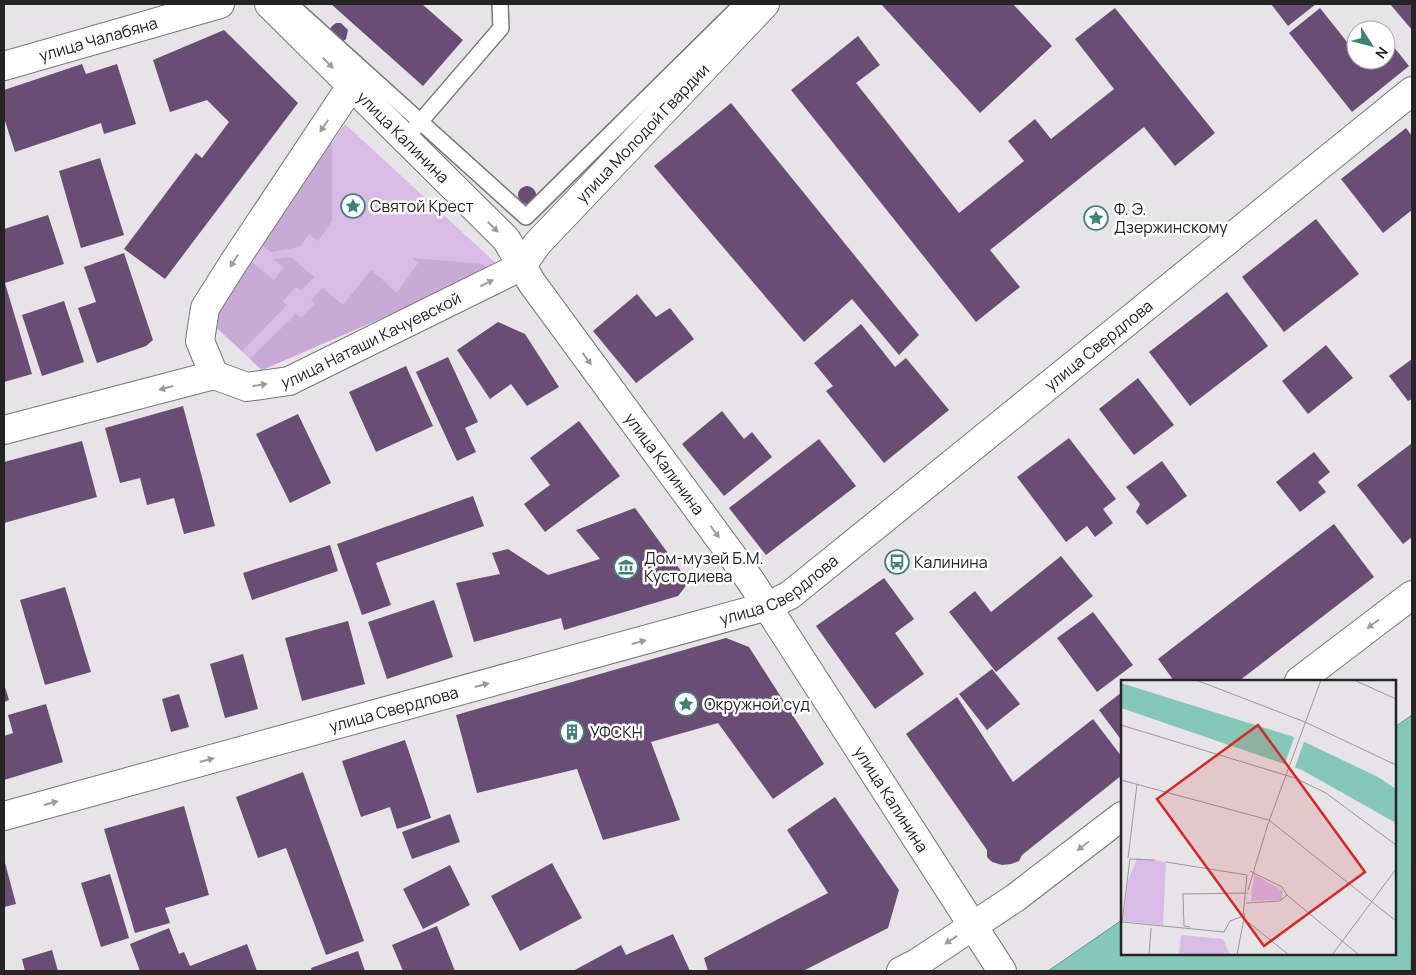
<svg xmlns="http://www.w3.org/2000/svg" width="1416" height="975" font-family="Manrope,sans-serif">
<style>
.green{fill:#dabae7}
.forest{fill:#c9aad7}
.water{fill:#85c8b8;stroke:#68978c}
.building{fill:#694d75}
.lines{fill:none;stroke-linecap:round;stroke-linejoin:round}
.lane-casing{stroke:#787679;stroke-width:18}
.street-casing{stroke:#787679;stroke-width:30}
.secondary-casing{stroke:#787679;stroke-width:30}
.lane{stroke:#fff;stroke-width:15}
.street{stroke:#fff;stroke-width:28}
.secondary{stroke:#fff;stroke-width:28}
.oneway{fill:#9d9c9d}
.labels{text-anchor:middle;stroke-width:5;stroke-linejoin:round;paint-order:stroke}
.street-label{font-size:16px;fill:#252425;stroke:#fff}
.poi-label{font-size:16px;fill:#252425;stroke:#fff;text-anchor:start}
.inset-road{fill:none;stroke:#999799;stroke-width:1}
.view{fill:#d62828;fill-opacity:0.15;stroke:#d62828;stroke-width:2.5}
.inset-edge{fill:none;stroke:#252425;stroke-width:2.5}
</style>
<rect width="100%" height="100%" fill="#e6e4e7"/>
<path class="green" d="M345 124 500 267 262 370 207 319Z"/>
<path class="forest" d="M332 142V221L318 241 309 234 300 247 271 252 260 244Z
M291 257 314 277 301 291 296 287 283 301 287 305 242 351 207 319 249 260 274 280 284 267 273 259Z
M413 258 483 264 491 271 262 370 250 359 296 314 301 318 315 304 311 300 323 288 343 305 371 270 397 293 418 263Z"/>
<path class="water" d="M1412 715 1411 971H1048L1122 920V954H1395V727Z"/>
<path class="building" d="M331 4H422L463 40 423 86Z
M881 4H1013L1052 46 980 113Z
M1271 4H1316L1288 26Z
M1390 4H1412V30Z
M1115 8 1215 133 1175 166 1144 127 990 250 1020 287 976 322 791 90 858 36 880 65 856 83 959 213 1024 161 1008 141 1035 119 1051 139 1114 89 1075 39Z
M1320 8 1355 52 1356 50V60H1386V37L1409 66 1352 112 1289 33Z
M336 23H341L348 30 346 39 342 42 329 30 332 26Z
M224 30 298 103 165 279 124 249 196 153 202 158 229 122 207 100 170 112 153 60Z
M82 64 86 74 117 64 136 124 104 134 101 123 15 152 4 118V90Z
M731 103 919 335 899 355 852 299 804 342 654 166Z
M1406 128 1412 136V210L1383 233 1341 179Z
M100 158 124 235 81 248 59 171Z
M518 195a9 9 0 1 1 18 0a9 9 0 1 1-18 0Z
M48 215 64 264 5 283 32 374 4 382V229Z
M1316 219 1359 274 1284 332 1242 277Z
M124 253 153 340 146 346 97 363 78 308 96 302 84 267Z
M1227 292 1268 346 1190 406 1149 352Z
M637 294 656 317 670 308 694 339 636 383 593 331Z
M64 301 84 362 42 376 22 315Z
M498 322 525 334 559 387 527 406 511 384 490 399 457 350Z
M861 324 895 367 906 358 949 410 884 463 826 391 833 386 814 363Z
M1326 345 1353 378 1308 414 1282 381Z
M448 357 478 422 465 428 476 452 457 461 416 372Z
M1412 359V399L1408 401 1389 376Z
M406 366 433 426 376 452 349 392Z
M1138 378 1174 425 1134 455 1099 409Z
M183 406 215 526 184 534 174 498 147 505 140 478 120 483 105 428Z
M722 411 744 439 752 432 772 457 724 496 682 444Z
M298 414 331 483 290 503 256 434Z
M579 421 620 476 545 532 524 504 550 485 530 458Z
M1069 438 1116 499 1103 509 1113 523 1095 537 1087 526 1066 542 1017 477Z
M819 439 856 486 766 555 729 508Z
M82 441 97 497 4 523V462Z
M1412 443V537L1403 544 1357 485Z
M1314 452 1330 472 1318 482 1326 492 1300 512 1276 482Z
M1162 461 1187 496 1147 525 1136 512 1140 504 1126 487Z
M473 496 484 526 376 563 391 605 362 615 337 544Z
M635 508 689 582 678 596 564 630 561 618 474 642 456 583 500 574 492 553 508 549 548 575 600 559 576 530Z
M1334 524 1374 577 1239 681H1174L1158 659Z
M330 545 338 571 252 600 243 573Z
M1061 556 1093 596 996 672 949 612 975 591 991 612Z
M884 578 914 619 895 633 924 674 875 709 816 626Z
M65 587 91 672 45 685 20 600Z
M434 600 453 657 387 679 368 622Z
M1093 612 1133 665 1097 692 1057 638Z
M348 621 365 684 302 701 285 638Z
M726 638 749 647 824 764 773 799 718 723 651 742 680 820 603 840 577 769 477 793 456 715Z
M243 654 258 709 225 718 210 664Z
M992 669 1020 704 987 730 959 694Z
M4 684 9 700 4 702Z
M1122 692V741L1099 710Z
M179 694 189 727 171 732 162 699Z
M957 697 1013 782 1093 719 1122 757V775L1022 855 1019 861 1011 864 1002 865 992 862 987 857V850L906 734Z
M46 704 63 762 4 780V736L13 733 8 715Z
M405 740 431 818 397 829 390 807 361 817 342 761Z
M303 772 364 941 326 955 286 848 258 858 236 797Z
M835 797 899 890 888 928 803 971H708L704 958 828 893 787 830Z
M184 806 209 895 165 908 170 923 135 933 104 829Z
M450 814 460 842 412 859 402 832Z
M4 859 16 904 4 907Z
M552 863 582 918 520 951 491 896Z
M450 865 470 905 423 929 403 889Z
M110 874 129 938 101 947 81 883Z
M437 926 455 971H403L392 945Z
M169 928 179 954 184 952 190 966 247 944 257 971H140L130 944Z
M673 934 690 971H573L621 945 626 955Z
M52 950 58 971H25L22 959Z
M358 951 365 971H312L311 968Z"/>
<g class="lines">
<g class="lane-casing">
<path id="lane" d="M290 4 526 217 742 4
M414 129 501 28 500 4"/>
</g>
<g class="street-casing">
<g id="street">
<path id="s1" d="M4 66 220 4"/>
<path d="M214 375 200 341 205 308 234 262 351 86"/>
<path id="s2" d="M4 430 214 375 247 387 289 381 522 266 537 244 765 4"/>
</g>
</g>
<g class="secondary-casing">
<g id="secondary">
<path id="s3" d="M269 4 506 239 532 283 750 580 1002 971"/>
<path d="M1299 681 1412 595"/>
<path id="s4" d="M4 816 768 606 790 595 1412 91"/>
<path d="M901 971 917 963 1015 898 1122 816"/>
</g>
</g>
<use href="#lane" class="lane"/>
<use href="#street" class="street"/>
<use href="#secondary" class="secondary"/>
</g>
<defs><path id="oneway-solid" d="M-6-.8H1V-3.2L6.5 0L1 3.2V.8H-6Z" transform="scale(1.25)"/></defs>
<g class="oneway">
<use href="#oneway-solid" transform="translate(328 63) rotate(45)"/>
<use href="#oneway-solid" transform="translate(324 126) rotate(124)"/>
<use href="#oneway-solid" transform="translate(493 227) rotate(45)"/>
<use href="#oneway-solid" transform="translate(234 261) rotate(123)"/>
<use href="#oneway-solid" transform="translate(487 283) rotate(-26)"/>
<use href="#oneway-solid" transform="translate(587 359) rotate(54)"/>
<use href="#oneway-solid" transform="translate(260 385) rotate(-9)"/>
<use href="#oneway-solid" transform="translate(166 388) rotate(165)"/>
<use href="#oneway-solid" transform="translate(715 532) rotate(54)"/>
<use href="#oneway-solid" transform="translate(1373 624) rotate(143)"/>
<use href="#oneway-solid" transform="translate(639 642) rotate(-15)"/>
<use href="#oneway-solid" transform="translate(482 685) rotate(-15)"/>
<use href="#oneway-solid" transform="translate(207 760) rotate(-15)"/>
<use href="#oneway-solid" transform="translate(51 803) rotate(-15)"/>
<use href="#oneway-solid" transform="translate(1083 846) rotate(143)"/>
<use href="#oneway-solid" transform="translate(951 940) rotate(147)"/>
</g>
<defs>
<g id="sight-ring" transform="scale(1.25)"><circle r="9.5" fill="#fff" stroke="#408274" stroke-width="1.5"/><path d="M0-6L1.8-2.2L6-1.7L2.9 1.2L3.7 5.4L0 3.3L-3.7 5.4L-2.9 1.2L-6-1.7L-1.8-2.2Z" fill="#408274"/></g>
<g id="bus-ring" transform="scale(1.25)"><circle r="9.5" fill="#fff" stroke="#408274" stroke-width="1.5"/><path d="M-5-6H5V4H4V6H2V4H-2V6H-4V4H-5ZM-3.5-4V0h7V-4ZM-3.5 1.2v1.5H-2V1.2ZM2 1.2v1.5H3.5V1.2Z" fill="#408274"/></g>
<g id="museum-ring" transform="scale(1.25)"><circle r="9.5" fill="#fff" stroke="#408274" stroke-width="1.5"/><path d="M0-6L6-3V-2H-6V-3ZM-5-1h2V3h-2ZM-1-1h2V3h-2ZM3-1h2V3H3ZM-6 4H6V6H-6Z" fill="#408274"/></g>
<g id="building-ring" transform="scale(1.25)"><circle r="9.5" fill="#fff" stroke="#408274" stroke-width="1.5"/><path d="M-4-6H4V6H1V3H-1V6H-4ZM-2.5-4.3h1.7v1.8h-1.7ZM.8-4.3h1.7v1.8H.8ZM-2.5-1h1.7V.8h-1.7ZM.8-1h1.7V.8H.8Z" fill="#408274"/></g>
</defs>
<g fill-rule="evenodd">
<use href="#sight-ring" x="353" y="206"/>
<use href="#sight-ring" x="1096" y="218"/>
<use href="#bus-ring" x="897" y="562"/>
<use href="#museum-ring" x="626" y="567"/>
<use href="#sight-ring" x="686" y="704"/>
<use href="#building-ring" x="572" y="732"/>
</g>
<g class="labels">
<g class="street-label">
<text dy="6" stroke="none"><textPath href="#s1" startOffset="98">улица Чалабяна</textPath></text>
<text dy="6" stroke="none"><textPath href="#s2" startOffset="734">улица Молодой Гвардии</textPath></text>
<text dy="6" stroke="none"><textPath href="#s3" startOffset="189">улица Калинина</textPath></text>
<text dy="6" stroke="none"><textPath href="#s2" startOffset="386">улица Наташи Качуевской</textPath></text>
<text dy="6" stroke="none"><textPath href="#s4" startOffset="1214">улица Свердлова</textPath></text>
<text dy="6" stroke="none"><textPath href="#s3" startOffset="609">улица Калинина</textPath></text>
<text dy="6" stroke="none"><textPath href="#s4" startOffset="809">улица Свердлова</textPath></text>
<text dy="6" stroke="none"><textPath href="#s4" startOffset="404">улица Свердлова</textPath></text>
<text dy="6" stroke="none"><textPath href="#s3" startOffset="1014">улица Калинина</textPath></text>
</g>
<g class="poi-label">
<text x="370" y="212">Святой Крест</text>
<text x="1114" y="215">Ф. Э.<tspan x="1114" dy="18">Дзержинскому</tspan></text>
<text x="644" y="564">Дом-музей Б.М.<tspan x="644" dy="18">Кустодиева</tspan></text>
<text x="914" y="568">Калинина</text>
<text x="704" y="710">Окружной суд</text>
<text x="590" y="738">УФСКН</text>
</g>
</g>
<g transform="translate(1121 680)">
<rect width="275" height="275" fill="#e6e4e7"/>
<path d="M16 178 45 182 42 245 2 241 7 201ZM133 194 162 211 161 220 130 221ZM60 255 102 259 109 275H58Z" fill="#dabae7"/>
<path d="M0 3 173 57 257 97 275 109V143L181 90 0 28Z" fill="#85c8b8"/>
<path d="M174 55 184 59 173 90 163 86Z" fill="#e6e4e7"/>
<path class="inset-road" d="M75 0 184 42 275 85M233 0 275 19M0 45 174 98 205 113 275 165M0 100 148 140 275 241M7 178 16 104M34 180 9 179 1 242 103 252 109 241 122 236 126 195 45 182M129 191 161 207 166 215 238 275M127 210 147 144 200 0M125 223 159 221 166 215M123 239 168 275M69 247 63 246 62 214 127 213M28 275 30 248M116 275 124 233M211 275 275 189"/>
<path class="view" d="M137 45 244 192 143 266 36 119Z"/>
<rect width="275" height="275" class="inset-edge"/>
</g>
<rect width="1416" height="975" fill="none" stroke="#252425" stroke-width="10"/>
<g transform="translate(1371 45) rotate(126)"><circle r="24" fill="#ffffff" stroke="#a8a7a8"/>
<path d="M0-4L9 19L0 12L-9 19Z" fill="#408274"/>
<text y="-8" font-size="14" font-weight="bold" text-anchor="middle" fill="#252425">N</text>
</g>
</svg>
